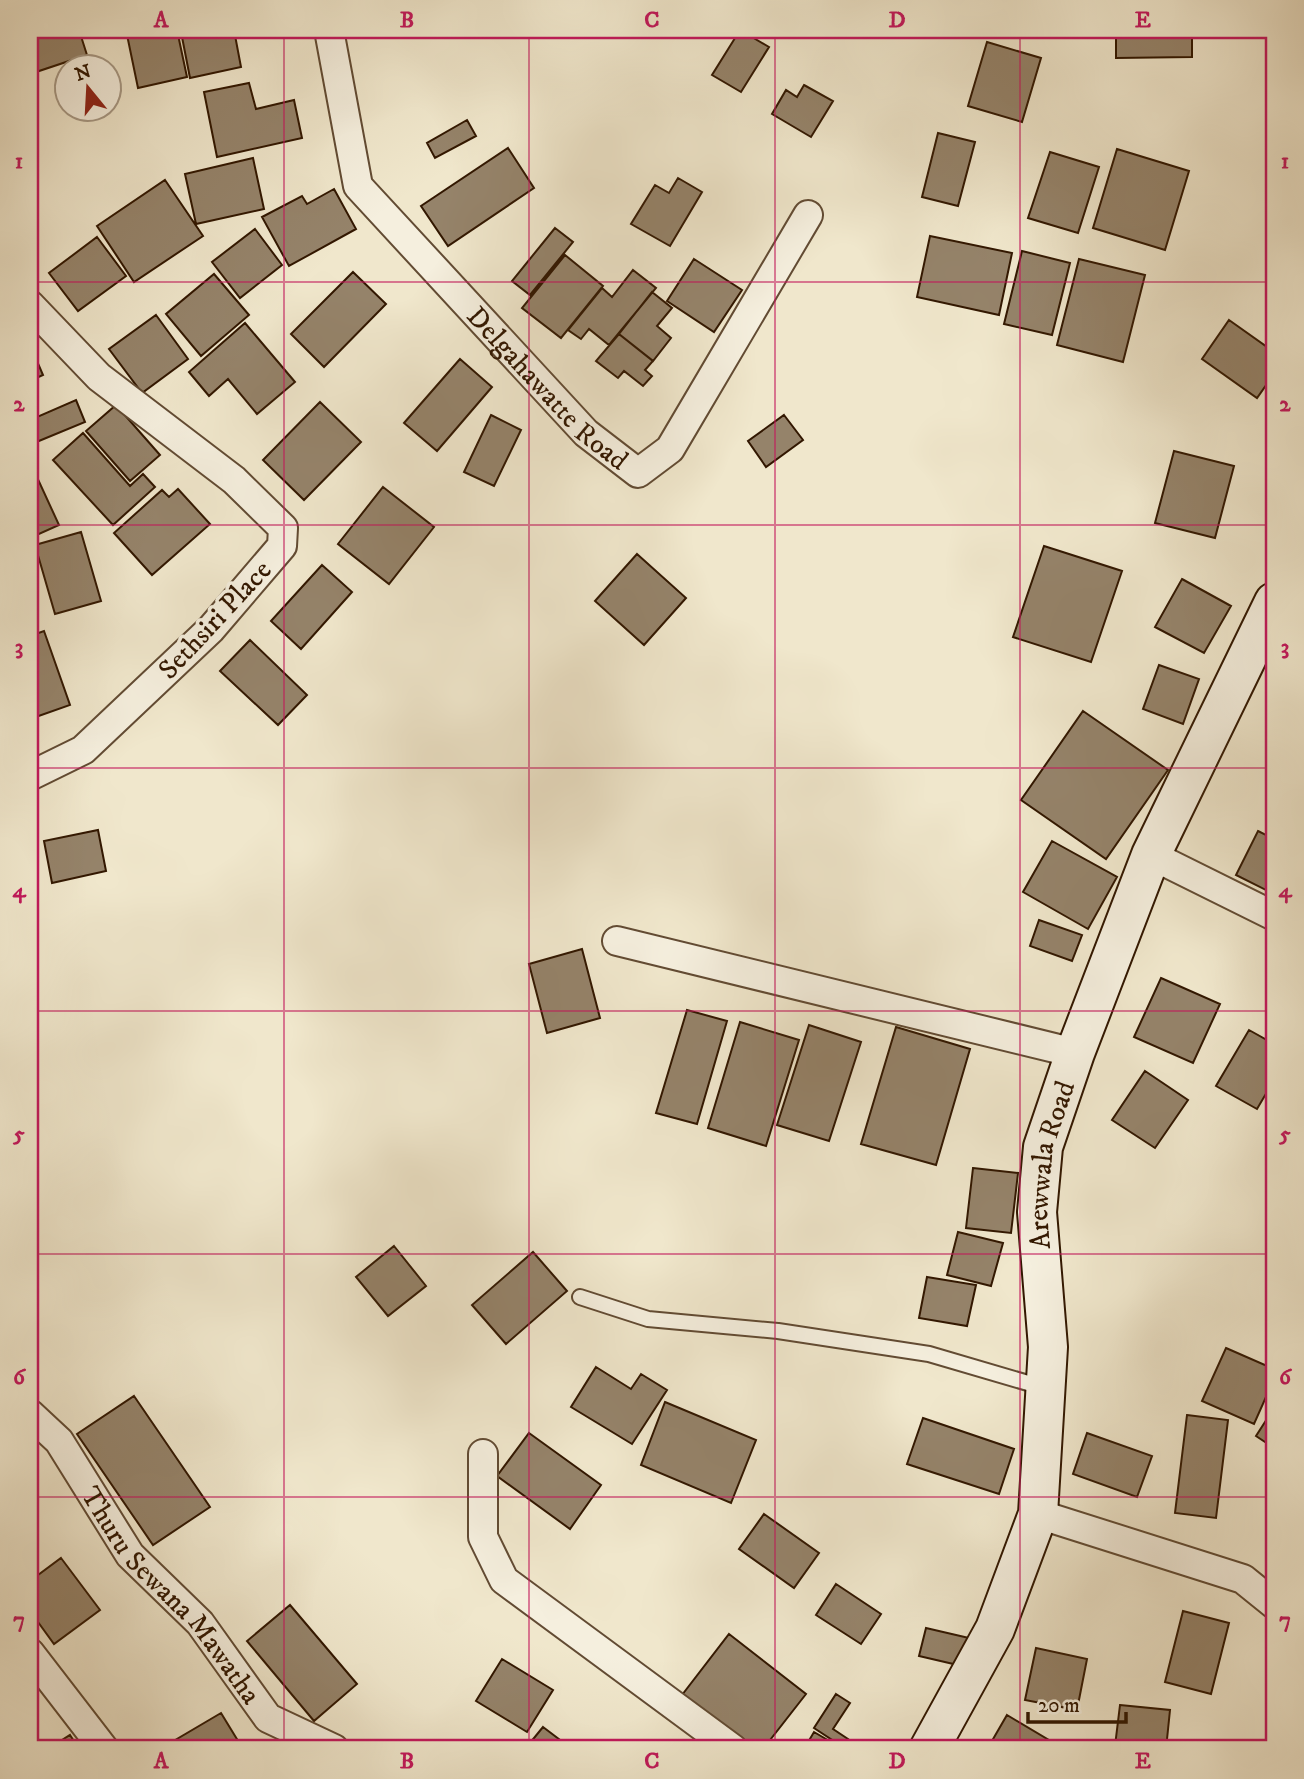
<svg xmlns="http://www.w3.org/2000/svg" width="1304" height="1779" font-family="'IM FELL DW Pica',serif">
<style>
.building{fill:#95836a;stroke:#321700;stroke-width:2}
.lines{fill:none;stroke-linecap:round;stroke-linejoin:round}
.lane-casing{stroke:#624b33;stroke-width:18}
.street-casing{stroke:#624b33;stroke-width:32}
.secondary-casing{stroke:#321700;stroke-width:42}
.lane{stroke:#f5efde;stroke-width:14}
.street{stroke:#f5efde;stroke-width:28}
.secondary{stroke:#f5efde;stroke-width:38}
.grid{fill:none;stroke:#c2185b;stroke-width:2;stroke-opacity:0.55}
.labels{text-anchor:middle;stroke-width:7;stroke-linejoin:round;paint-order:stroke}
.street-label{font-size:28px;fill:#321700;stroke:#f5efde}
.neatline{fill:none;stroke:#c2185b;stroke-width:2.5}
.grid-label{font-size:23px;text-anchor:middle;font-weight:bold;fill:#c2185b}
</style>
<rect width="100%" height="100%" fill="#f0e7cc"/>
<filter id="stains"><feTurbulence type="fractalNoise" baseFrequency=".00286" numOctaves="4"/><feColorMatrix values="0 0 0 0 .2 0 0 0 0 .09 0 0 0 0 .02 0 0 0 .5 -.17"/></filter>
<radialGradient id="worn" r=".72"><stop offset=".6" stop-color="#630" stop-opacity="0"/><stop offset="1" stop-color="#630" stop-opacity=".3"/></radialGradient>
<path class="building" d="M30 30H79L87 55 30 74Z
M126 30H177L187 77 138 88Z
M218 30H234L241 67 190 78 182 37Z
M740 30 769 47 741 92 712 75Z
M1116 30H1192V57L1116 58Z
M987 42 1041 58 1022 122 968 106Z
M249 83 256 109 294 100 302 138 217 157 204 92Z
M804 85 833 101 811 137 772 114 786 90 797 97Z
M467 120 476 136 435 158 427 143Z
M938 133 975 142 958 206 922 197Z
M508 148 534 188 448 246 421 206Z
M1117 149 1189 171 1165 250 1093 228Z
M1050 152 1099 167 1078 233 1028 218Z
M253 158 264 209 196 224 185 174Z
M678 178 702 192 670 246 631 224 655 185 669 193Z
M165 180 203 236 134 282 97 226Z
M334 189 356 229 289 266 262 217 302 196 307 204Z
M555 228 573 242 530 295 512 281Z
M255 229 282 265 240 298 212 262Z
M930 236 1012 253 999 315 917 297Z
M97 237 126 276 78 311 49 273Z
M1022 251 1070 263 1052 335 1004 324Z
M565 255 603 286 561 338 522 308Z
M694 259 742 290 714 332 667 301Z
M1079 259 1145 275 1123 362 1057 345Z
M633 270 656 288 609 345 589 329 581 339 568 330 602 288 612 297Z
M353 272 386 304 324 367 291 334Z
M214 274 249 315 201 356 166 314Z
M652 292 672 308 657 326 671 338 653 361 619 334Z
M156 315 188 359 142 393 109 349Z
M1229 320 1274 352V374L1257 398 1202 359Z
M245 323 295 382 257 414 228 379 209 396 189 372Z
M619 334 653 361 645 370 652 376 643 386 624 371 618 378 596 361Z
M30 345 43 375 30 381Z
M460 359 492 387 437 451 404 423Z
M76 400 85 422 34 443 30 420Z
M320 402 361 442 304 500 263 460Z
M116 405 160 455 130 481 86 431Z
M491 415 521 430 494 486 464 472Z
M784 415 803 440 766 467 748 441Z
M83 433 130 486 143 474 155 487 113 525 53 460Z
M1174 451 1234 466 1215 538 1155 523Z
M30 462 59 525 30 538Z
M383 487 434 527 389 584 338 544Z
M178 489 210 524 152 575 114 533 162 490 169 497Z
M81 532 101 601 55 614 35 545Z
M1044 546 1122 571 1091 662 1013 637Z
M637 554 686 598 644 645 595 601Z
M322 565 352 592 301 649 271 621Z
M1182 579 1231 606 1204 653 1155 627Z
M44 631 70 705 30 719V636Z
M250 640 307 695 278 725 220 671Z
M1159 665 1199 679 1183 724 1143 709Z
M1083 711 1168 770 1106 859 1021 800Z
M98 830 106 871 52 883 44 841Z
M1258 831 1274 839V894L1236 875Z
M1052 841 1117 877 1088 929 1023 892Z
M1039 920 1082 935 1072 961 1030 946Z
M582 949 600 1018 547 1033 529 964Z
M1161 978 1220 1004 1193 1063 1134 1037Z
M687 1010 727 1021 697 1124 656 1113Z
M740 1022 799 1040 766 1146 708 1128Z
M809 1025 861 1042 829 1141 777 1125Z
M896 1027 970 1049 936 1165 861 1144Z
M1249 1030 1274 1044V1080L1257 1109 1216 1086Z
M1145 1071 1188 1100 1155 1148 1112 1120Z
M973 1168 1018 1173 1011 1233 966 1228Z
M958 1232 1003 1243 991 1286 947 1275Z
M394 1246 426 1286 388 1316 356 1277Z
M533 1252 567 1291 506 1344 472 1305Z
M927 1277 976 1285 967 1326 919 1318Z
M1226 1348 1274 1369V1379L1254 1424 1202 1401Z
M596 1367 631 1389 641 1374 667 1390 632 1444 571 1407Z
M134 1396 210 1507 153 1545 77 1434Z
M665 1402 756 1440 731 1503 641 1465Z
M1274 1408V1448L1256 1436Z
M1187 1415 1228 1420 1216 1518 1175 1513Z
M923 1418 1014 1449 999 1494 907 1464Z
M529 1433 601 1485 570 1529 497 1476Z
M1087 1433 1152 1456 1137 1497 1073 1474Z
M764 1514 819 1553 794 1588 739 1549Z
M61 1558 100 1610 54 1644 30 1611V1581Z
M836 1584 881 1614 861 1644 816 1615Z
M290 1605 357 1684 314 1721 247 1641Z
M1183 1611 1229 1623 1211 1694 1165 1682Z
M926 1628 969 1638 962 1666 919 1656Z
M729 1634 806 1694 763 1749H753L682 1695Z
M1036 1648 1087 1659 1077 1710 1025 1700Z
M502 1659 553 1690 527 1732 476 1701Z
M836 1694 850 1703 833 1729 848 1739 843 1747 814 1728Z
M1120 1705 1170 1710 1166 1749 1115 1746Z
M221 1713 243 1749H160Z
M1007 1715 1064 1749H1001L989 1746Z
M543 1727 572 1749H525Z
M814 1732 843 1749H804Z
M70 1735 79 1749H48Z"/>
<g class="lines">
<g class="lane-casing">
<path id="lane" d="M580 1297 648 1319 778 1331 929 1354 1045 1388"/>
</g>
<g class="street-casing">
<g id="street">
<path id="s1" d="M329 30 358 186 586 433 638 473 670 449 808 215"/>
<path d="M30 305 99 377 234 480 283 528 282 546 211 629 83 750 30 776"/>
<path d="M1151 855 1274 916"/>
<path d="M617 941 1075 1053"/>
<path id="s2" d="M30 1414 59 1441 130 1555 200 1623 268 1718 334 1749"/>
<path d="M483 1454V1537L504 1580 733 1749"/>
<path d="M1038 1514 1243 1579 1274 1604"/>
<path d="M30 1653 104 1749"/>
</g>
</g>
<g class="secondary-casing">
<g id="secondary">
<path id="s3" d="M929 1749 995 1629 1038 1514 1048 1347 1037 1212 1043 1147 1075 1053 1151 855 1274 602"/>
</g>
</g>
<use href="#lane" class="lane"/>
<use href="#street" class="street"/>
<use href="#secondary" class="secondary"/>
</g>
<path class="grid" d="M284 30V1749M529 30V1749M775 30V1749M1020 30V1749M30 282H1274M30 525H1274M30 768H1274M30 1011H1274M30 1254H1274M30 1497H1274"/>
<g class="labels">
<g class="street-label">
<text dy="10" stroke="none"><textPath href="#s1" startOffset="436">Delgahawatte Road</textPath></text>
<text transform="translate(214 619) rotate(-47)" y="10">Sethsiri Place</text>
<text dy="10" stroke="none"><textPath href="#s3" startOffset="611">Arewwala Road</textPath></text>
<text dy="10" stroke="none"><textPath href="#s2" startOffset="231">Thuru Sewana Mawatha</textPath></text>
</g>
</g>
<rect width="1304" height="1779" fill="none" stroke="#f0e7cc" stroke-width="77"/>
<g transform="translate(88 88) rotate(342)"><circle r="33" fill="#f5efde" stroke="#a79985" stroke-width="2"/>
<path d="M0-5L12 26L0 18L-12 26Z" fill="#8f2418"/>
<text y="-10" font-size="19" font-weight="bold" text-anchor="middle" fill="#321700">N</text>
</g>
<path d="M1028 1712v10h98v-10" fill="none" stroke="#321700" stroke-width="3.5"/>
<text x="1038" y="1712" font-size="21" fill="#321700" stroke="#f5efde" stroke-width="5" paint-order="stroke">20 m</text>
<rect x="38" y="38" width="1228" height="1702" class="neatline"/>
<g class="grid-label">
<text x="161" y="27">A</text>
<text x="407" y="27">B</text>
<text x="652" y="27">C</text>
<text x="897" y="27">D</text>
<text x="1143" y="27">E</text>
<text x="19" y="168">1</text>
<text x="1285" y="168">1</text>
<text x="19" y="411">2</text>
<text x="1285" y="411">2</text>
<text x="19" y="654">3</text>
<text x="1285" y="654">3</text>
<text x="19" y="897">4</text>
<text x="1285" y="897">4</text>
<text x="19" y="1141">5</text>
<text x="1285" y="1141">5</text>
<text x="19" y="1384">6</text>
<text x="1285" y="1384">6</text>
<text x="19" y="1627">7</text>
<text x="1285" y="1627">7</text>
<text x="161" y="1768">A</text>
<text x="407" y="1768">B</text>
<text x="652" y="1768">C</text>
<text x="897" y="1768">D</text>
<text x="1143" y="1768">E</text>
</g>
<rect width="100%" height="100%" filter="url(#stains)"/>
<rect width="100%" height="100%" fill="url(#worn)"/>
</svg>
